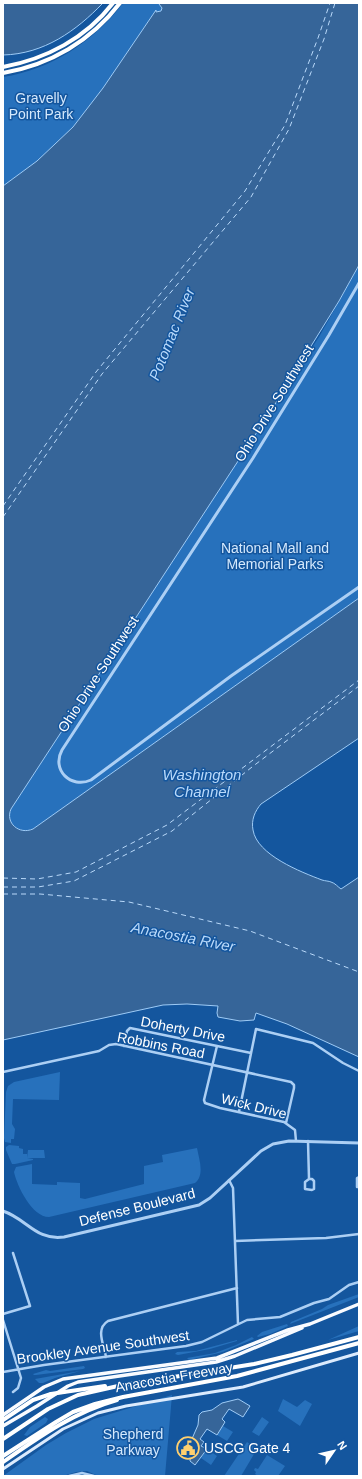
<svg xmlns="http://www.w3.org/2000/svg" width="362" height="1479" font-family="Arial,sans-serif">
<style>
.green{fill:#2771bc}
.water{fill:#366599;stroke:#9ecbf6}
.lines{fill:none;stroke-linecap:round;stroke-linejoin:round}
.ferry{stroke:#b9d9fa;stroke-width:1;stroke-dasharray:5 4;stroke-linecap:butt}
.minor{stroke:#accff4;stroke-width:2.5}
.tertiary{stroke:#accff4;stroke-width:3}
.secondary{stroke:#dcebfd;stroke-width:3}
.primary{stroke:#f9fbff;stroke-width:3.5}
.motorway{stroke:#fff;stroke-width:4}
.motorway-bridge{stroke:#fff;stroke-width:4}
.labels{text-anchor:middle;stroke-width:3;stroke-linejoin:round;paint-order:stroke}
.park-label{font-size:14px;fill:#d5e9fd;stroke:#14569e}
.street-label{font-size:14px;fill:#fff;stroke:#14569e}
.poi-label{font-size:14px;fill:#fff;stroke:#14569e;text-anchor:start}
.water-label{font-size:15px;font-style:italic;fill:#b9d9fa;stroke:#14569e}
</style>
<rect width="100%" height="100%" fill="#14569e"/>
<path class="green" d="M123 3H160V4L163 8 161 11 156 12 155 11 103 88 73 127 37 161 3 186V77C50 70 95 41 123 3Z
M359 266V598L33 829C19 835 5 823 11 809L319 337Z
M60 1072 59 1100 13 1099 12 1124 15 1129 14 1139H11V1143L5 1142 4 1138 6 1092 8 1086 14 1082Z
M9 1145 19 1146V1148L23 1149V1154H27V1158L33 1159V1160L15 1164H12L6 1150V1147Z
M197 1148C199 1159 205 1175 195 1183L49 1217C32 1217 17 1186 14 1172L16 1167 32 1164V1184L57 1185V1182L80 1183V1198L85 1199 144 1184V1166L163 1162 162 1155Z
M28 1150H44L45 1158H27Z
M359 1294V1297L290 1324 291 1322 322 1309 328 1305Z
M287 1324 288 1326 270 1334 258 1337 257 1336 262 1332Z
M359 1326V1331L328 1340Z
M252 1337 254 1339 223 1352 189 1360 187 1358 215 1353 236 1345Z
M237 1340V1341L210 1349 178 1355 175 1354 177 1352 196 1351Z
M84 1366 85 1368 83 1369 36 1375H34L33 1374 46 1370 50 1371Z
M80 1371 55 1378 43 1383H39L35 1379Z
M172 1395 165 1476H98L87 1471 76 1472 63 1476H3L46 1445 66 1433 94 1419Z
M283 1399 297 1407 305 1400 312 1404 300 1426 278 1411Z
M45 1417 48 1419 46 1423 27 1436 24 1435 30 1427Z
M262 1417 269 1422 259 1436 252 1432Z
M223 1426 233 1432 227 1441 217 1435Z
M247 1442 257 1449 241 1476H224Z
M207 1449 217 1456 211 1465 201 1458Z
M267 1455 285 1466 278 1476H258L255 1474 256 1472 254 1470 255 1468 258 1469Z"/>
<path class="water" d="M3 3H103C76 31 44 54 3 55Z
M160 3H359V265L339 301 272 409 11 809C5 823 19 835 33 829L359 598V738L261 804C255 811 251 820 253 830 257 855 301 872 322 880 325 881 329 881 331 882 335 883 338 887 341 889L359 877V1057L287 1024 256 1013 254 1020 240 1021 218 1017 217 1013 218 1006 187 1004 163 1005 3 1040V186L37 161 73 127 103 88 156 10V12L161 11 162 8 159 4Z
M238 1399 240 1400 250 1406 243 1417 229 1409 222 1419 225 1422 217 1435 207 1429 200 1439 204 1442 201 1446 207 1449 195 1465 190 1461 191 1441 198 1425 199 1415 202 1412 212 1410 222 1403Z"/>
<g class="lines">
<path class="ferry" d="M3 506 96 372 245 191 285 125 318 38 330 3
M3 517 102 374 251 197 289 129 324 39 335 3
M3 878 37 879 76 872 167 825 359 680
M3 887H38L74 881 172 831 252 767 359 686
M3 894H40L129 902 250 931 359 972"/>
<path class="minor" d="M124 1046 127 1031 130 1028 251 1053
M217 1046 204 1100 205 1103 220 1108 284 1122 295 1130 296 1141
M3 1072 99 1051 109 1045 116 1044 291 1082 294 1085V1088L286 1123
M239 1112 256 1029 313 1043 343 1063 359 1071
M308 1141 309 1179 305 1182V1189L312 1190 314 1189V1181L312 1179H309
M359 1177 357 1178V1187H359
M229 1180 233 1188 238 1324
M235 1241 326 1238 359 1234
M3 1314 30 1306 13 1253
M3 1320 21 1378 18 1388 13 1392
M106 1357C104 1345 95 1329 108 1321L237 1288
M3 1372 44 1365 186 1346 202 1342 247 1320 280 1317 314 1303 329 1299 349 1285 359 1282
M69 1476 82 1473 94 1476"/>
<path class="tertiary" d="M359 283 329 335 253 458 62 750C51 770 71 789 91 780L231 676 359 587
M3 1211C27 1219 36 1241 64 1237L199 1205 210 1198 261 1151 273 1144 289 1141 359 1143"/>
<path class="secondary" d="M3 1469 63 1429 98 1413 126 1406 243 1387 359 1353"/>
<path class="primary" d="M3 1415 44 1387 63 1379 217 1358 288 1330 310 1324 359 1304
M3 1426 37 1406 68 1386 78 1382 216 1362 235 1356 302 1328"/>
<path class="motorway" d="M3 67C46 59 86 38 113 3
M3 73C50 65 91 41 120 3
M64 1392 105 1386
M3 1420 33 1400 51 1394
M3 1439 48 1409 78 1395 118 1386 254 1364 292 1355 359 1337
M3 1456 56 1422 73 1412 95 1404 123 1397 237 1376 359 1343
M3 1462C39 1437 74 1412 117 1400"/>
<path class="motorway-bridge" d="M51 1394 64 1392"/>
</g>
<defs>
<g id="civic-ring" transform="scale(1.15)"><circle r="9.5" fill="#14569e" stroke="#ffd06f" stroke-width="1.5"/><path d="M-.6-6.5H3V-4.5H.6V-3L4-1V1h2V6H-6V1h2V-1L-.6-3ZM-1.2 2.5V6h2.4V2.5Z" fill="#ffd06f"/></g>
</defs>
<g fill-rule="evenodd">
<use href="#civic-ring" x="188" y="1448"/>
</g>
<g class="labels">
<g class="park-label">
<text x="41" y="103">Gravelly<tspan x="41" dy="16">Point Park</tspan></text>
<text x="275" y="553">National Mall and<tspan x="275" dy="16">Memorial Parks</tspan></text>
<text x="133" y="1439">Shepherd<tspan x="133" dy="16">Parkway</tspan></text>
</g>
<g class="street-label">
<text transform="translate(274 403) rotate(-58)" y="5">Ohio Drive Southwest</text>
<text transform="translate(98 674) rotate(-57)" y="5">Ohio Drive Southwest</text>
<text transform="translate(183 1029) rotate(11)" y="5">Doherty Drive</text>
<text transform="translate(161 1045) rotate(11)" y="5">Robbins Road</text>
<text transform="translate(254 1106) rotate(14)" y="5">Wick Drive</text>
<text transform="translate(137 1207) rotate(-14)" y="5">Defense Boulevard</text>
<text transform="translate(103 1347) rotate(-8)" y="5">Brookley Avenue Southwest</text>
<text transform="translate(174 1377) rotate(-10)" y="5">Anacostia Freeway</text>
</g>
<g class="poi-label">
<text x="204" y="1453">USCG Gate 4</text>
</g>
<g class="water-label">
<text transform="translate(172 334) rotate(-68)" y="5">Potomac River</text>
<text x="202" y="780">Washington<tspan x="202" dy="17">Channel</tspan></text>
<text transform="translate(183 937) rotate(11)" y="5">Anacostia River</text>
</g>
</g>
<rect width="362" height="1479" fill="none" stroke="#ffffff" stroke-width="8"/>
<g transform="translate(334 1451) rotate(56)" stroke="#14569e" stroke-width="3" paint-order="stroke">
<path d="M0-3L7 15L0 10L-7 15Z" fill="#ffffff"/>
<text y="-6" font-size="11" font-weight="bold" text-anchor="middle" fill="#ffffff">N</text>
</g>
</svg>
